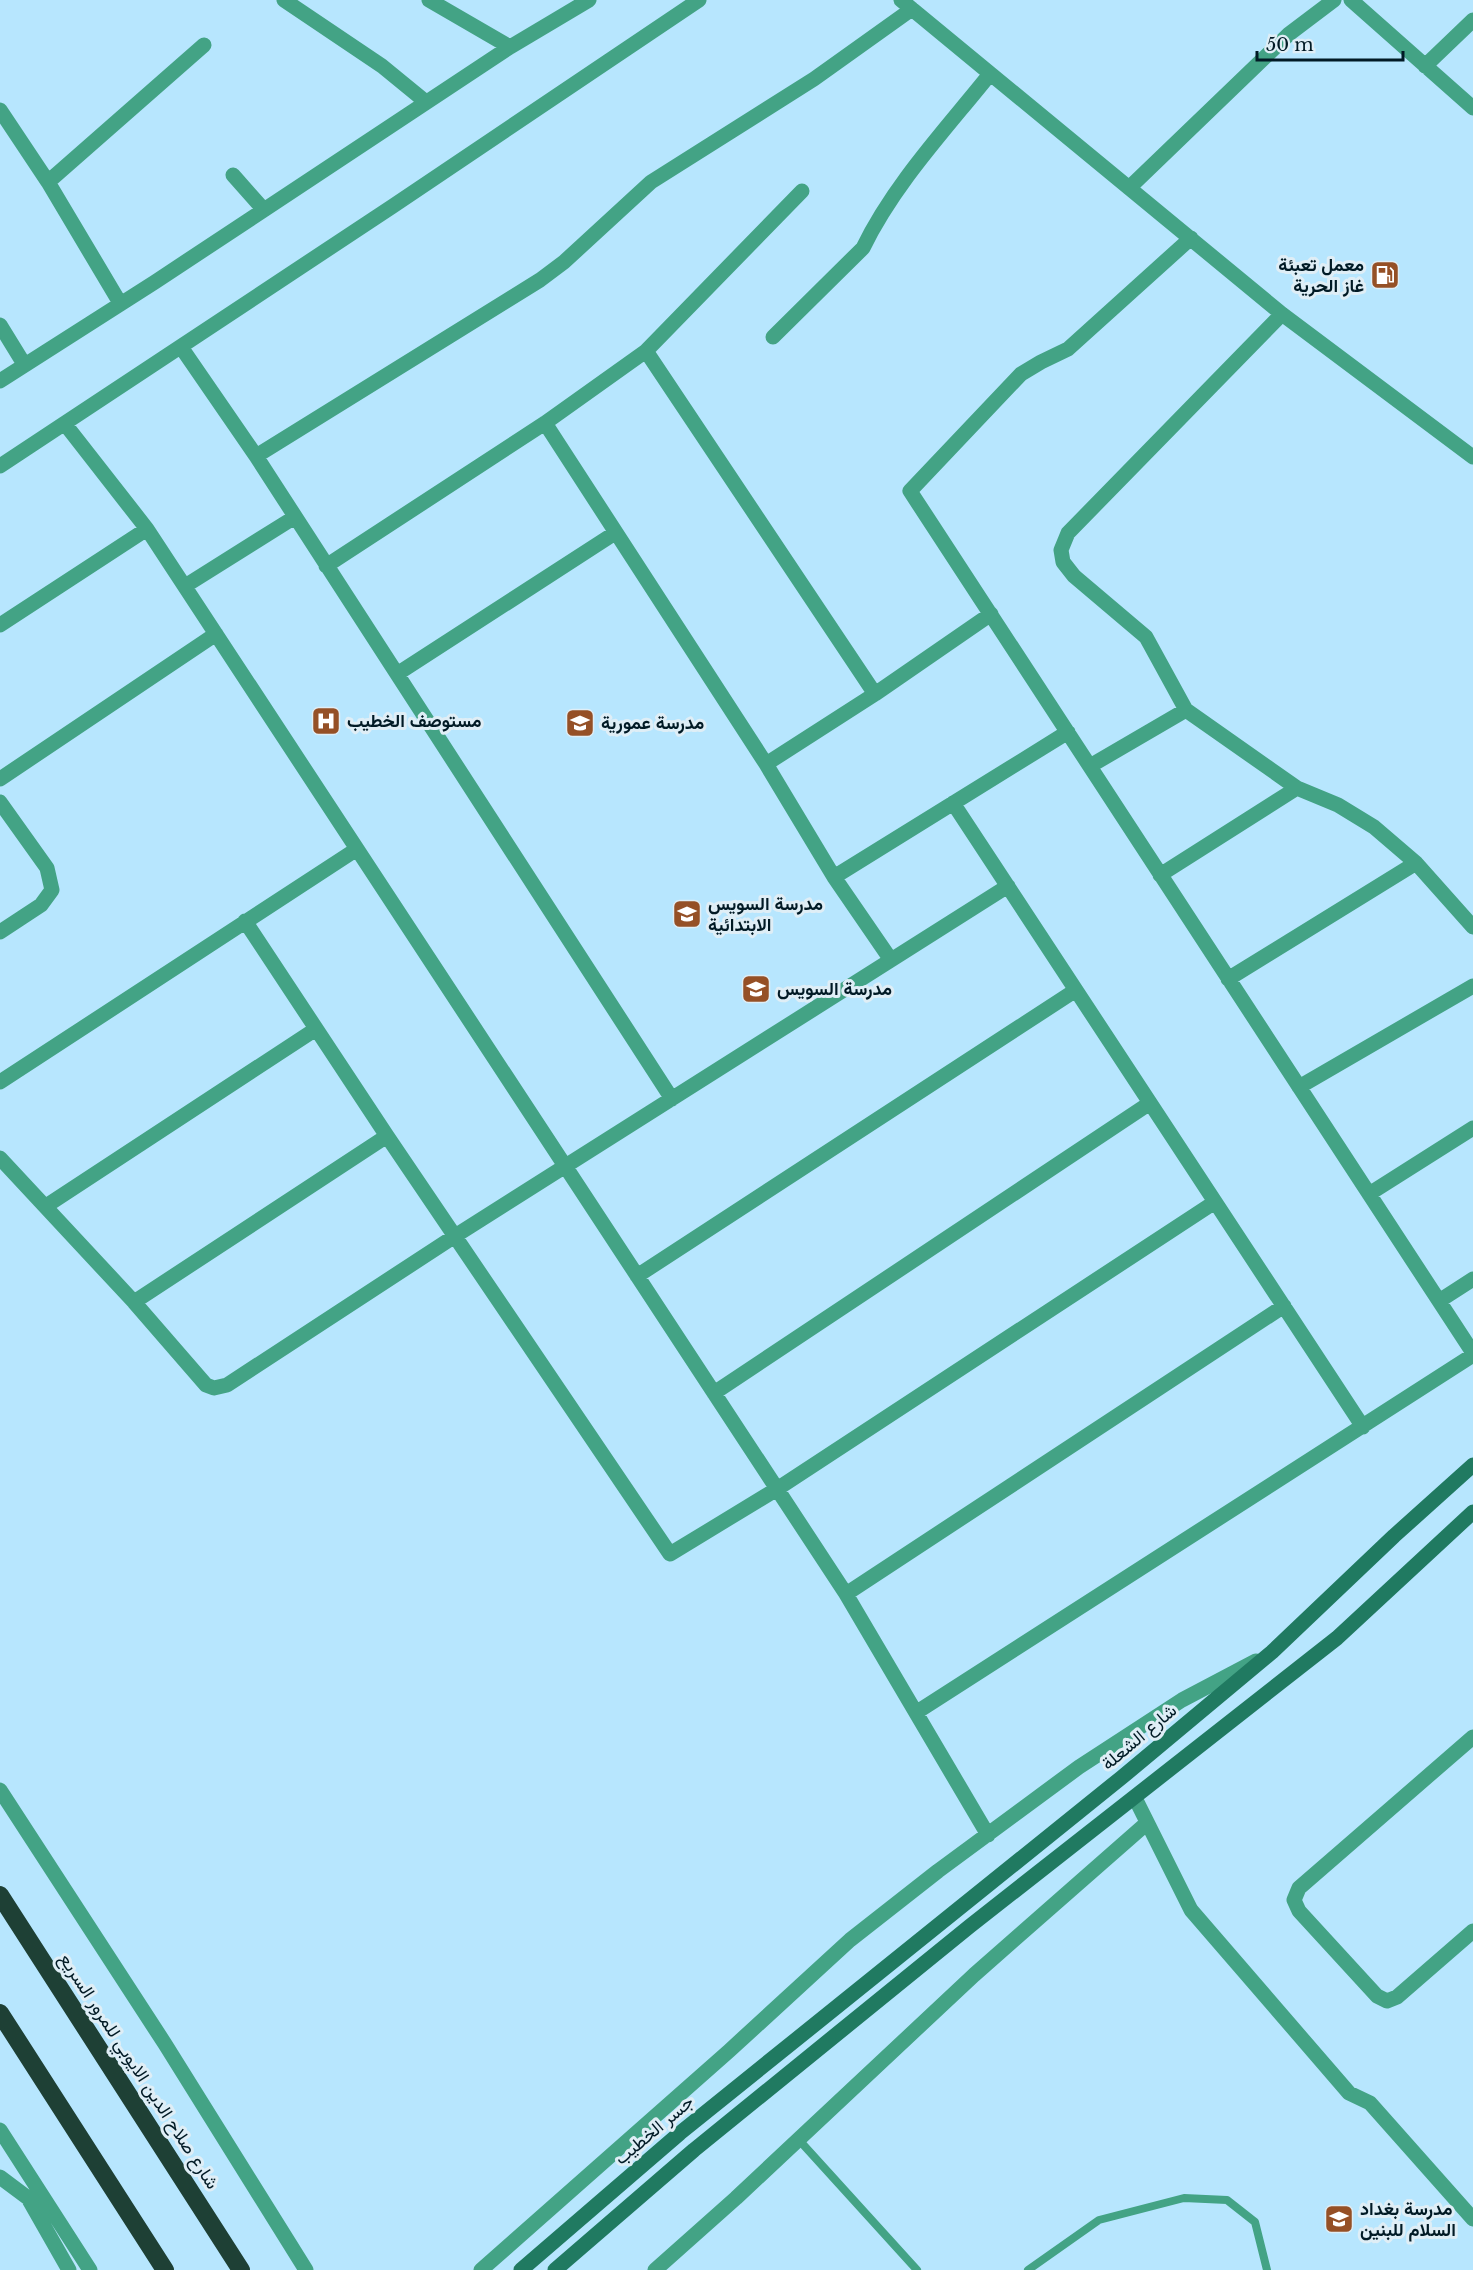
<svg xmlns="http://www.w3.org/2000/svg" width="1473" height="2270" font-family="'Libre Baskerville',Vazirmatn,serif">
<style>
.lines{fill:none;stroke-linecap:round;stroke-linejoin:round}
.lane{stroke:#43a385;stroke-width:8}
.street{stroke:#43a385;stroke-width:15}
.secondary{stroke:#207a61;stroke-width:15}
.highway{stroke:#1e4035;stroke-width:18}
.labels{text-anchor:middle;stroke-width:6;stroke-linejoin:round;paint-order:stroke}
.poi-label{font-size:18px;font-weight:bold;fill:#011a25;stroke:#dfeef6;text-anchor:start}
.street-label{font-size:18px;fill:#011a25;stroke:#dfeef6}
</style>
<rect width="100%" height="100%" fill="#b7e6fe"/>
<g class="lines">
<path class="lane" d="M799 2140 917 2270
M1028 2270 1099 2220 1184 2198 1227 2200 1255 2222 1267 2270"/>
<path class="street" d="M284 0 382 66 426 102
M429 0 510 47
M901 0 1282 314 1473 457
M1351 0 1473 108
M1425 66 1473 20
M0 110 48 182 120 303
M233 175 264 210
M48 182 204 45
M1129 188 1289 34 1334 0
M1191 238 1068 349 1041 362 1021 374 910 491 1473 1353
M1282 314 1068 533 1061 550 1063 562 1074 576 1146 637 1186 710 1297 788 1338 805 1374 827 1416 863 1473 927
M0 325 24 364
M773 337 863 248C894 184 946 129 990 74
M181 347 256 456 672 1099
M646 351 875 694
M0 381 155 282 510 47 589 0
M545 423 766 764 834 877 891 960
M65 424 147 529 846 1594 988 1835
M256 456 540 280 564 262 651 182 814 79 912 9
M0 466 393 206 699 0
M326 566 545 423 646 351 802 191
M185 586 295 517
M0 625 147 529
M397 674 615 533
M766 764 875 694 991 614
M1090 766 1186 710
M0 779 216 634
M0 802 47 868 52 890 41 905 0 932
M953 803 1363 1427
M1160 875 1297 788
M834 877 1068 732
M245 921 387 1136 670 1554 777 1489 1215 1202
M1228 979 1416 863
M0 1082 357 849
M1299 1087 1473 986
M0 1158 134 1302 206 1385 214 1388 227 1385 455 1236 1008 886
M1369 1194 1473 1128
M46 1206 316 1029
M637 1276 1076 990
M1439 1301 1473 1279
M134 1302 387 1136
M714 1393 1150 1103
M846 1594 1284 1306
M917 1712 1473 1355
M1473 1737 1299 1888 1294 1900 1299 1911 1377 1996 1387 2001 1397 1997 1473 1931
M0 1790 165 2044 306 2270
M1135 1798 1191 1910 1349 2093 1370 2103 1473 2219
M0 2130 90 2270
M0 2177 28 2198 69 2270
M481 2270 729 2051 850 1940 938 1871 1079 1767 1182 1700 1256 1661
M655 2270 736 2198 974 1975 1147 1823"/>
<path class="secondary" d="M521 2270 680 2133 1121 1778 1272 1652 1394 1536 1473 1465
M555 2270 694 2150 970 1926 1337 1638 1473 1512"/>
<path class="highway" d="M0 1895 241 2270
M0 2013 165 2270"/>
</g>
<defs>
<g id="fuel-square" transform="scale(1.5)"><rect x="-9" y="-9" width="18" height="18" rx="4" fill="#955026" stroke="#dfeef6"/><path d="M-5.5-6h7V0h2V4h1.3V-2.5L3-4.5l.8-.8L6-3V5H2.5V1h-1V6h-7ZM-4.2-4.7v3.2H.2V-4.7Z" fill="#fff"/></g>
<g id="hospital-square" transform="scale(1.5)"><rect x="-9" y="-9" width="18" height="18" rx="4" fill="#955026" stroke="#dfeef6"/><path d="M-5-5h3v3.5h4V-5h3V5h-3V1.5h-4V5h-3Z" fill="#fff"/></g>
<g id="school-square" transform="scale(1.5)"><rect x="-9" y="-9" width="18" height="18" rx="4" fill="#955026" stroke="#dfeef6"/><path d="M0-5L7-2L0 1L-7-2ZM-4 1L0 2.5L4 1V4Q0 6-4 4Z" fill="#fff"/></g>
</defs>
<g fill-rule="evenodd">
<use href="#fuel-square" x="1385" y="275"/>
<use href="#hospital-square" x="326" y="721"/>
<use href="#school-square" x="580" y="723"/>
<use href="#school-square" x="687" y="914"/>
<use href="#school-square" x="756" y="989"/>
<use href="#school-square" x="1339" y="2219"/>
</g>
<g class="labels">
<g class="poi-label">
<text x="1364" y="271" text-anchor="end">معمل تعبئة<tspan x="1364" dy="21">غاز الحرية</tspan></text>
<text x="347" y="727">مستوصف الخطيب</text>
<text x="601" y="729">مدرسة عمورية</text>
<text x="708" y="910">مدرسة السويس<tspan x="708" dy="21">الابتدائية</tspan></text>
<text x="777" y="995">مدرسة السويس</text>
<text x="1360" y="2215">مدرسة بغداد<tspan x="1360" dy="21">السلام للبنين</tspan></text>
</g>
<g class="street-label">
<text transform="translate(1139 1737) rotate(-40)" y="6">شارع الشعلة</text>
<text transform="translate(139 2071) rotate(57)" y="6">شارع صلاح الدين الايوبي للمرور السريع</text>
<text transform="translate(654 2130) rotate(-40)" y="6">جسر الخطيب</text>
</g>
</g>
<path d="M1257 51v9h146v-9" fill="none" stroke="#011a25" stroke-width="3"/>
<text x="1266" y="51" font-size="18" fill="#011a25" stroke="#dfeef6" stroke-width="4.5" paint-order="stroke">50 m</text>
</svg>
